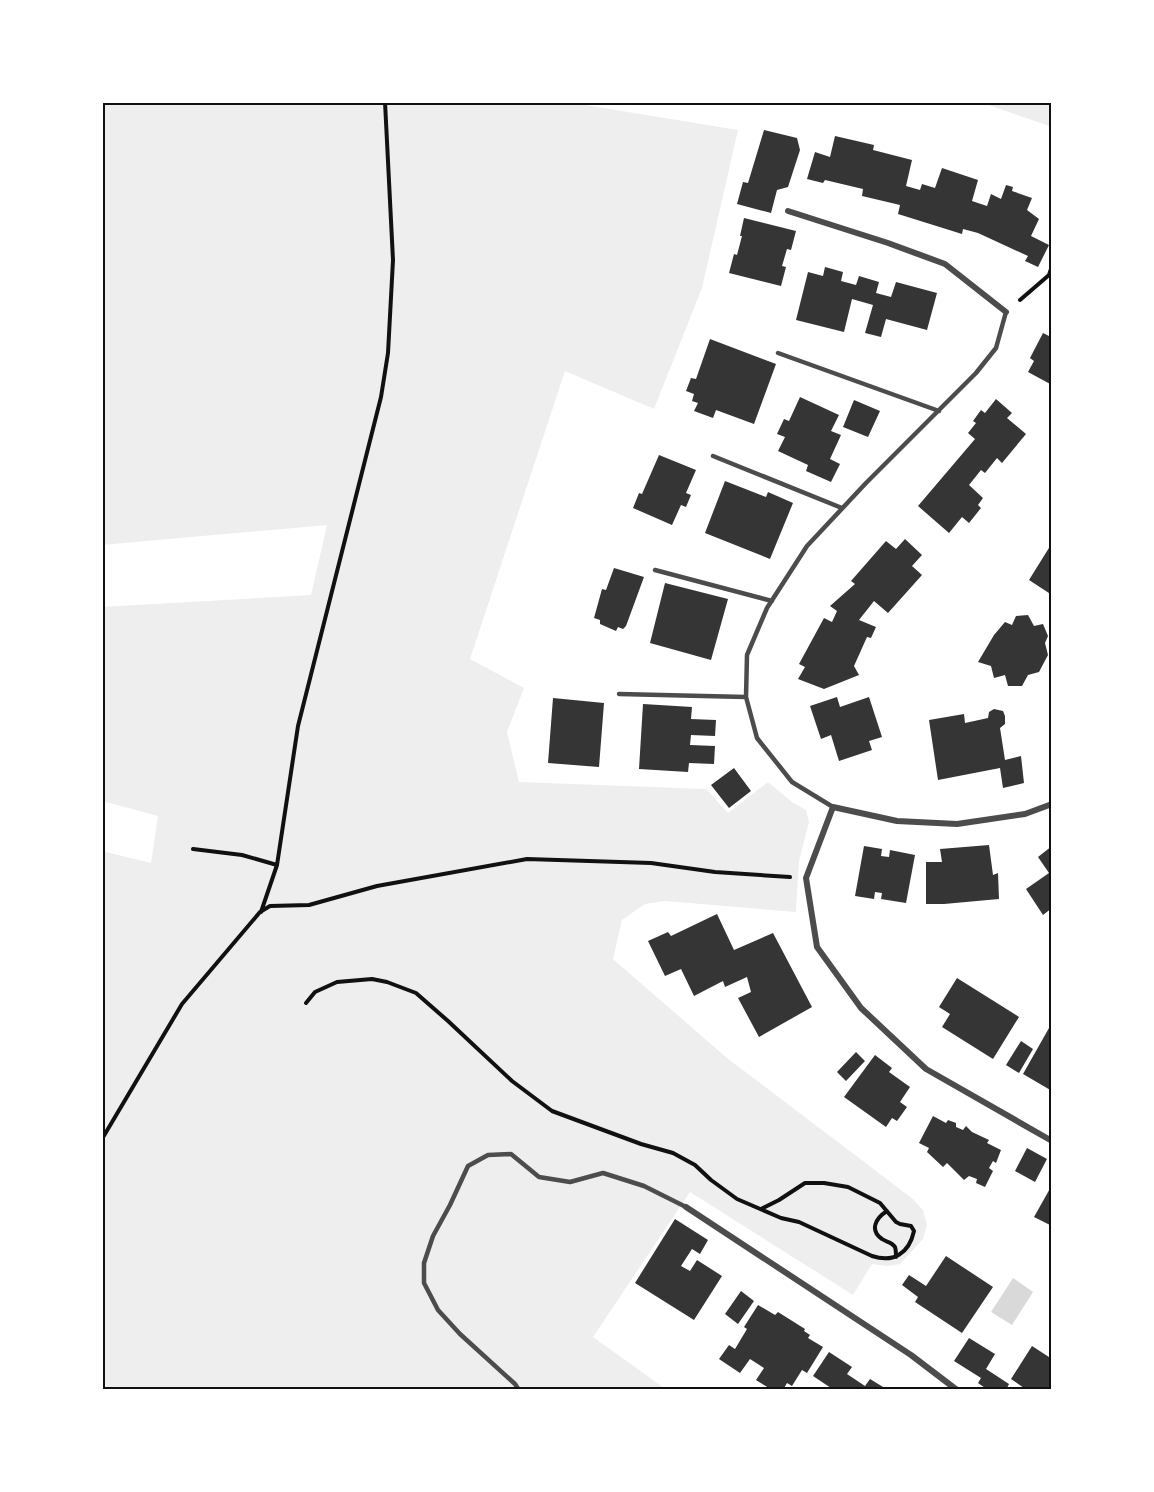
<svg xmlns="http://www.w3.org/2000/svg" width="1154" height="1492" font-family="'Noto Sans',sans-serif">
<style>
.green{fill:#eee}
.water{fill:#d9d9d9}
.building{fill:#353535}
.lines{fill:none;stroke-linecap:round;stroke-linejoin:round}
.path{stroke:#111;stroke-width:4}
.service{stroke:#4c4c4c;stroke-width:4.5}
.minor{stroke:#4c4c4c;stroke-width:6}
.neatline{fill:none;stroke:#111;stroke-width:2}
</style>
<rect width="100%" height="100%" fill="#fff"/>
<path class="green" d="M102 102H567L738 130 702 288 654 409 565 371 470 659 524 688 507 732 519 782 706 789 728 813 768 782 792 802 806 810 809 822 799 861 796 912 665 901 645 904 622 920 613 959 727 1058 913 1199 923 1210 927 1225 923 1239 900 1264 888 1266 872 1264 853 1295 690 1192 593 1337 667 1390H102V851L151 863 158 816 102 801V607L311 595 327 525 102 545Z
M979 102H1052V127L983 103Z"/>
<path class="water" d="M1013 1278 1033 1292 1012 1325 991 1312Z"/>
<path class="building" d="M764 130 797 138 800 150 788 187 777 190 771 213 737 204 743 182 748 183Z
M835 136 874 145 873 150 912 160 906 186 920 190 922 184 935 188 942 168 978 180 972 201 987 206 991 194 1001 199 1006 185 1013 187 1012 191 1032 198 1027 210 1039 219 1031 236 1049 245 1038 267 1025 261 1028 256 978 233 963 229 962 234 898 214 900 205 862 196 863 189 825 180 823 183 807 179 815 152 830 157Z
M744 218 796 231 791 250 787 249 782 266 786 267 781 286 729 273 734 254 737 255 742 236H740Z
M825 267 843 272 841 281 856 285 859 276 879 282 876 293 891 297 896 282 937 293 927 330 886 319 881 337 865 333 873 305 852 299 844 332 796 320 808 272 823 276Z
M1052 331V385L1028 372 1034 361 1030 358 1043 333 1049 336Z
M710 339 776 364 754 424 716 410 713 418 694 411 698 403 692 401 694 394 686 391 691 378 696 379Z
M800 397 839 415 831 431 841 435 830 459 840 464 831 482 806 471 808 465 778 451 785 437 777 434 784 419 789 421Z
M996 399 1012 413 1007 418 1026 434 1002 463 997 458 985 473 981 470 969 485 983 498 978 505 981 508 969 523 962 517 949 533 918 506 975 439 968 433 976 423 973 421 981 410 985 413Z
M854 400 880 411 868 437 843 427Z
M659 455 696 470 686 493 691 495 686 507 681 505 672 525 633 508 639 493 642 494Z
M725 481 766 497 768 492 793 503 770 559 705 533Z
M905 539 922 555 912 566 922 575 888 613 874 601 859 620 876 627 871 638 867 637 854 666 859 675 824 689 798 679 805 667 799 664 824 618 832 622 837 611 830 606 855 584 851 581 886 541 896 549Z
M1052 543V595L1029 580Z
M614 568 644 577 626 626 623 629 618 627 616 631 600 624V620L594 618 602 589 606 590Z
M665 583 728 599 711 660 650 643Z
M1028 615 1034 626 1043 624 1048 636 1045 643 1048 655 1039 672 1028 675 1022 686H1008L1005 675 994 678 991 666 978 662 994 635 1005 622 1012 625 1016 616Z
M837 697 840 707 869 697 882 737 869 741 872 750 839 761 831 735 821 739 810 706Z
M553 698 604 703 599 767 548 763Z
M643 704 692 707 691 719 716 720 715 736 691 735 690 745 715 746 714 764 689 763 688 772 639 769Z
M994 709 1003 711 1005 716V724L1000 728 1005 760 1021 756 1024 783 1003 788 1000 768 938 780 929 720 964 714 965 723 988 718 989 712Z
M734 768 751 791 729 808 711 785Z
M989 845 993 875 998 873 999 899 944 904H926V862H942L940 849Z
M864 846 882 849 881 856 889 857 890 850 915 855 906 903 881 899 882 893 875 892 874 899 855 896Z
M1052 846V908L1043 915 1026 889 1049 873 1038 857Z
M717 914 734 950 773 933 812 1007 759 1037 738 998 751 992 747 977 725 987 723 981 694 996 681 969 665 976 648 941 668 932 671 936Z
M957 978 1019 1017 993 1059 942 1027 950 1014 939 1007Z
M1049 1028 1052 1030V1091L1023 1074Z
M1021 1041 1033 1049 1019 1073 1006 1065Z
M856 1052 865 1061 846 1081 837 1072Z
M875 1055 892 1068 889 1072 910 1087 900 1102 907 1107 897 1121 892 1118 886 1127 844 1097Z
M933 1116 946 1123 948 1120 956 1123V1127L963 1130 966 1126 972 1132 989 1140 987 1143 1001 1150 996 1163 993 1161 989 1168 993 1171 985 1187 976 1183 977 1179 969 1176 964 1180 947 1163 943 1167 927 1152 929 1148 919 1143Z
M1027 1148 1047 1159 1035 1182 1015 1171Z
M1052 1185V1226L1034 1217Z
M675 1219 708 1240 700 1254 692 1249 681 1266 690 1271 697 1260 722 1276 694 1320 635 1283Z
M946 1256 993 1287 962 1333 915 1302 918 1297 902 1285 909 1275 926 1286Z
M741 1291 754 1301 738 1324 725 1314Z
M758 1305 775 1315 778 1312 805 1329 804 1331 810 1335 808 1338 823 1347 807 1373 802 1370 792 1386 787 1383 783 1390H772L756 1380 764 1368 750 1359 740 1373 719 1359 729 1345 735 1349 747 1329 744 1327Z
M969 1338 995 1354 986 1369 1009 1384 1006 1390H988L978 1383 981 1378 954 1361Z
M1032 1346 1052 1359V1390H1027L1011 1379Z
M829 1352 852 1367 847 1374 865 1386 870 1379 888 1390H834L813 1376Z"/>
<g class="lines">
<path class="path" d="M1020 300 1049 275 1052 266
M193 849 242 855 277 865
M261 912 277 865 298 726 381 397 388 353 393 260 385 102
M306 1003 315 992 337 982 372 979 387 982 416 993 448 1021 512 1081 552 1111 641 1144 673 1153 695 1165 711 1180 737 1199 781 1218 799 1222 872 1256C893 1263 909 1254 914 1231L911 1226 900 1224 896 1222 880 1203 848 1187 824 1183H805L779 1200 761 1209
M102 1139 182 1004 260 912 270 906 309 905 377 886 527 859 651 863 715 872 790 877
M887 1211C876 1218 869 1230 882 1239 886 1242 892 1242 895 1247 896 1250 896 1254 896 1257"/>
<path class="service" d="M778 353 939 411
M713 456 842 508
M655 570 772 601
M619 694 746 697
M833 807 792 782 757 738 746 697 747 655 767 608 807 546 866 483 976 373 996 348 1006 312
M519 1390 515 1384 460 1334 438 1310 424 1283V1263L433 1236 450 1205 468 1166 488 1155 511 1154 539 1177 570 1182 603 1173 644 1186 686 1207"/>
<path class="minor" d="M788 211 888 243 945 264 1006 312
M1052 804 1025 814 957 824 897 821 833 807 806 878 817 947 861 1008 926 1069 1052 1141
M686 1207 911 1355 957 1390"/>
</g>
<rect width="1154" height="1492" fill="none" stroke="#ffffff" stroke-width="207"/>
<rect x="104" y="104" width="946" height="1284" class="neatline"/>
</svg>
